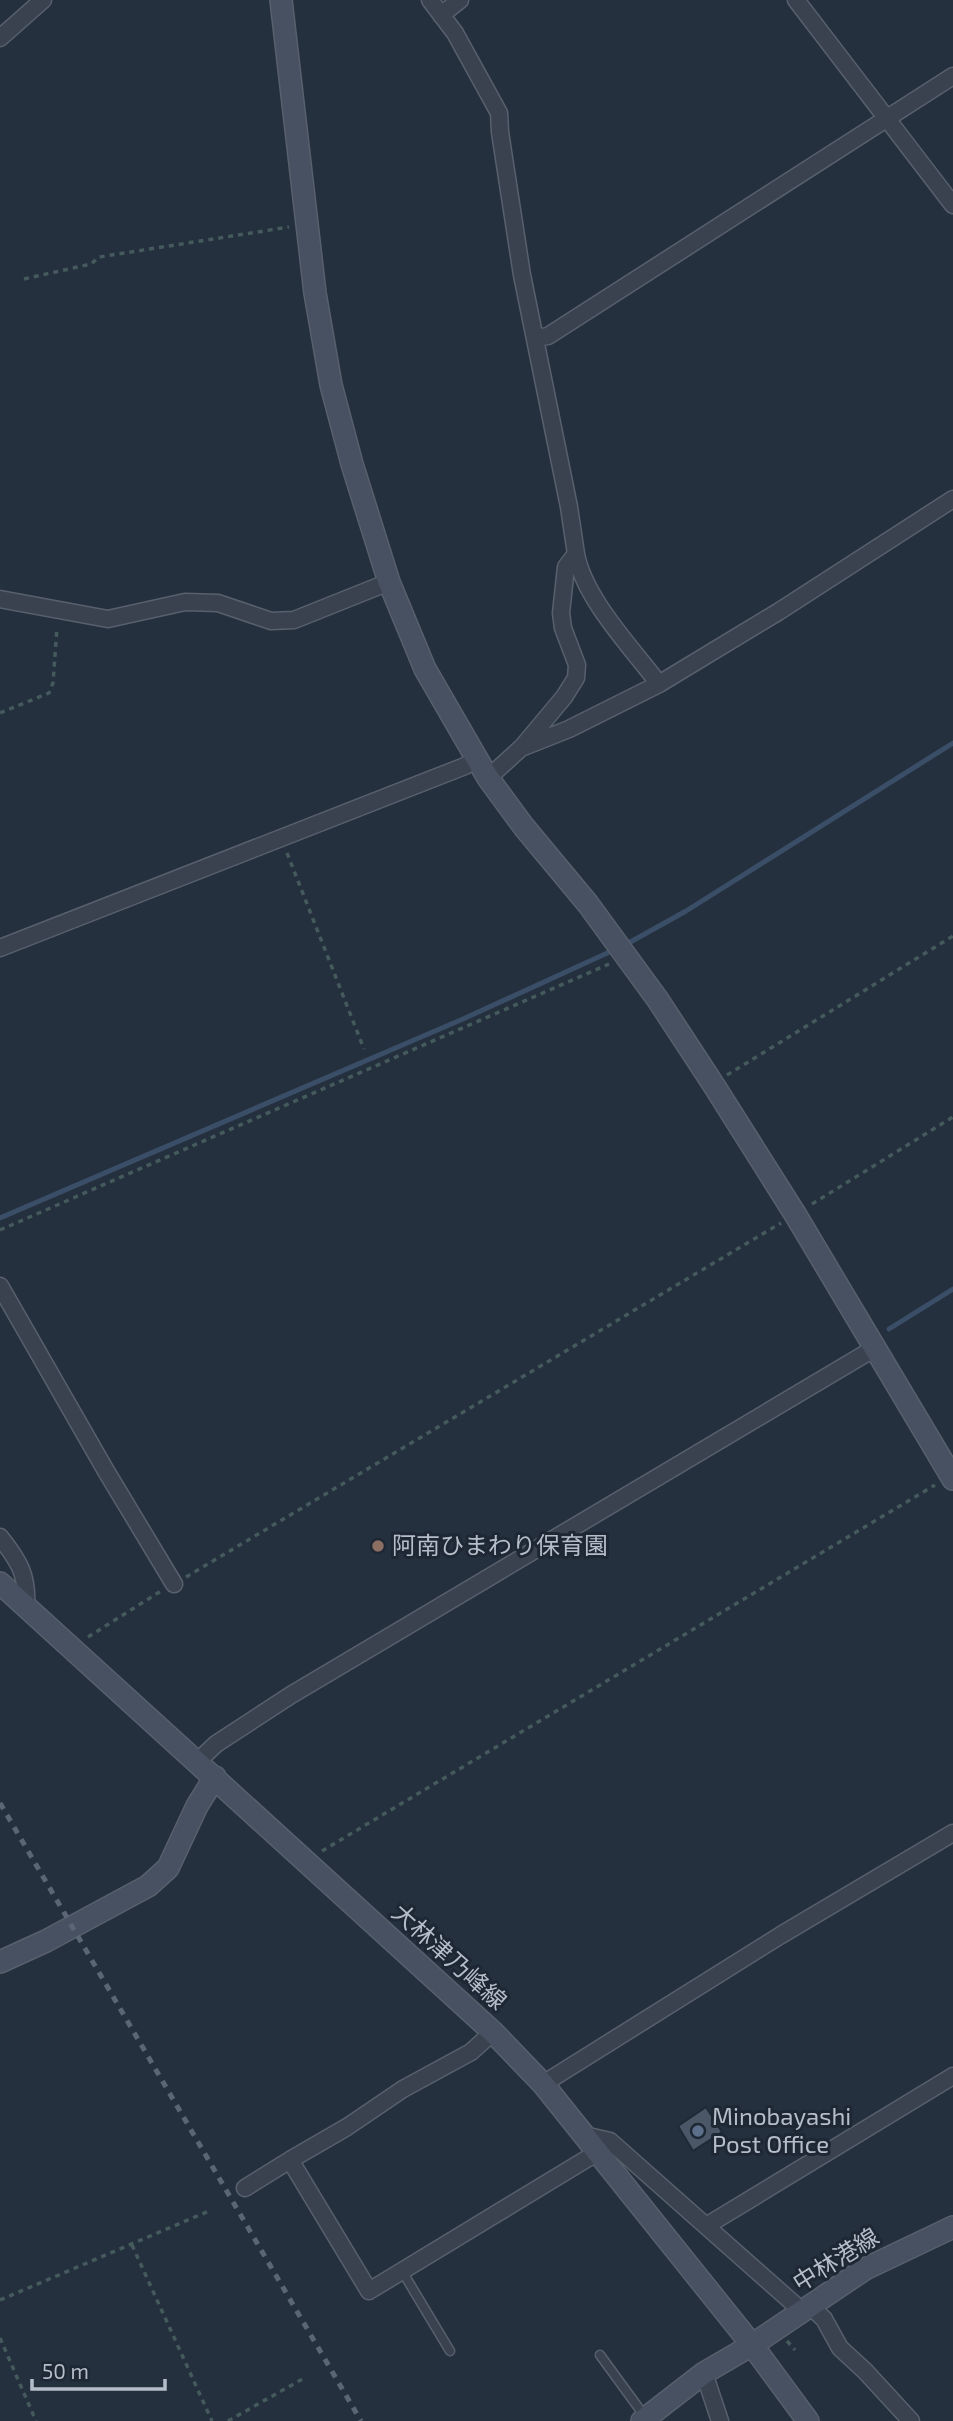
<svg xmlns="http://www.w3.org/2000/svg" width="953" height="2421" font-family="'Exo 2','Noto Sans JP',sans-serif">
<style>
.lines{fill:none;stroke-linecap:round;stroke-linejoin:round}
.stream{stroke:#3b4e67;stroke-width:5}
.building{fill:#4b5767;stroke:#202936;stroke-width:2}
.lane-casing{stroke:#57606c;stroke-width:11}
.street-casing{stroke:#57606c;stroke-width:19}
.secondary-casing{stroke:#57606c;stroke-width:24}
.path{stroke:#455a5c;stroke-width:3.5;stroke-dasharray:5 5;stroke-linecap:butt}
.lane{stroke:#39424e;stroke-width:8}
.street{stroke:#39424e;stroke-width:16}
.secondary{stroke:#475161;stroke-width:21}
.rail{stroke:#5b6675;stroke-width:5;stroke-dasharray:7 7;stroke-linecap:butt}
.education-dot{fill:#8d6e63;stroke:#1e2734;stroke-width:2.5}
.service-dot{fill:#5c6f8a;stroke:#1e2734;stroke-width:2.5}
.labels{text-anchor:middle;stroke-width:6;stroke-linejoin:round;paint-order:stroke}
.poi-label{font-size:24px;fill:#b5bdc9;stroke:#1e2734;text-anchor:start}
.street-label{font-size:24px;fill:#b5bdc9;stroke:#1e2734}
</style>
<rect width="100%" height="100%" fill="#25303e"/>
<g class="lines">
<path class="stream" d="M625 945 686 911 953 743
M0 1218 463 1019 616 949
M889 1329 953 1289"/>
</g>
<path class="building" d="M706 2107 722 2132 693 2151 678 2126Z"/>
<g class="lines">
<g class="lane-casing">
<path id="lane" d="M402 2271 450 2351
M600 2355 646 2418"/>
</g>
<g class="street-casing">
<path id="street" d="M430 0 455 33 499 113 500 132 522 275 569 507 576 554
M796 0 953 205
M441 15 460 0
M0 38 43 0
M536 338 548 336 953 76
M0 599 108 619 185 602 218 603 271 621 294 620 389 582
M523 746 564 697 576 678 577 665 563 628 561 613 566 567 576 554C584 598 631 647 659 684
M488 778 521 748 569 729 659 684 778 612 953 499
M0 948 465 766 476 759
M0 1286 106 1471 174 1584
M0 1537C19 1561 28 1575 26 1607
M197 1762 216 1744 291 1695 875 1348
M543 2084 781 1935 953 1833
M584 2135 610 2141 802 2311
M290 2160 347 2127 403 2089 471 2052 493 2032
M245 2188 290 2160 369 2291 598 2152
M706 2226 953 2076
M810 2306 824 2319 840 2348 865 2371 911 2421
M704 2373 720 2421"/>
</g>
<g class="secondary-casing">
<path id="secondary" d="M281 0 315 293 331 385 352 464 389 582 425 669 488 778 524 827 588 904 658 1000 713 1084 795 1214 953 1479
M0 1583 493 2032 543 2084 752 2345 808 2421
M0 1962 46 1941 148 1886 168 1868 197 1806 215 1777
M642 2421 704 2373 752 2345 865 2269 953 2227"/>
</g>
<path class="path" d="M24 279 91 264 99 257 289 227
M0 713 49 693 53 683 57 627
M287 853 364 1049
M727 1075 953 936
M812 1204 953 1117
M0 1230 609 964
M186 1577 781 1223
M88 1637 161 1591
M322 1851 935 1485
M132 2245 212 2421
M0 2300 209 2211
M0 2338 36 2421
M787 2341 795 2350
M228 2421 306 2377"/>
<use href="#lane" class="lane"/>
<use href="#street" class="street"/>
<use href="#secondary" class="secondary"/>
<path class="rail" d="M0 1803 361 2421"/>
</g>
<circle class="education-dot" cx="378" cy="1546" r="7"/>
<circle class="service-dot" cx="698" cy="2131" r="7"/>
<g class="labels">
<g class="poi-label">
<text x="392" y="1554">阿南ひまわり保育園</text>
<text x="712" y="2125">Minobayashi<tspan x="712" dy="28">Post Office</tspan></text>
</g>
<g class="street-label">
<text transform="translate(449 1957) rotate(42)" y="8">大林津乃峰線</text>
<text transform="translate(836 2260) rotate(-32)" y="8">中林港線</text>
</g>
</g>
<path d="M32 2379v10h133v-10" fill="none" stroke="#b5bdc9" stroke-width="3.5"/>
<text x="42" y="2379" font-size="21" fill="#b5bdc9" stroke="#1e2734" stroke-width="5" paint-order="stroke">50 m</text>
</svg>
